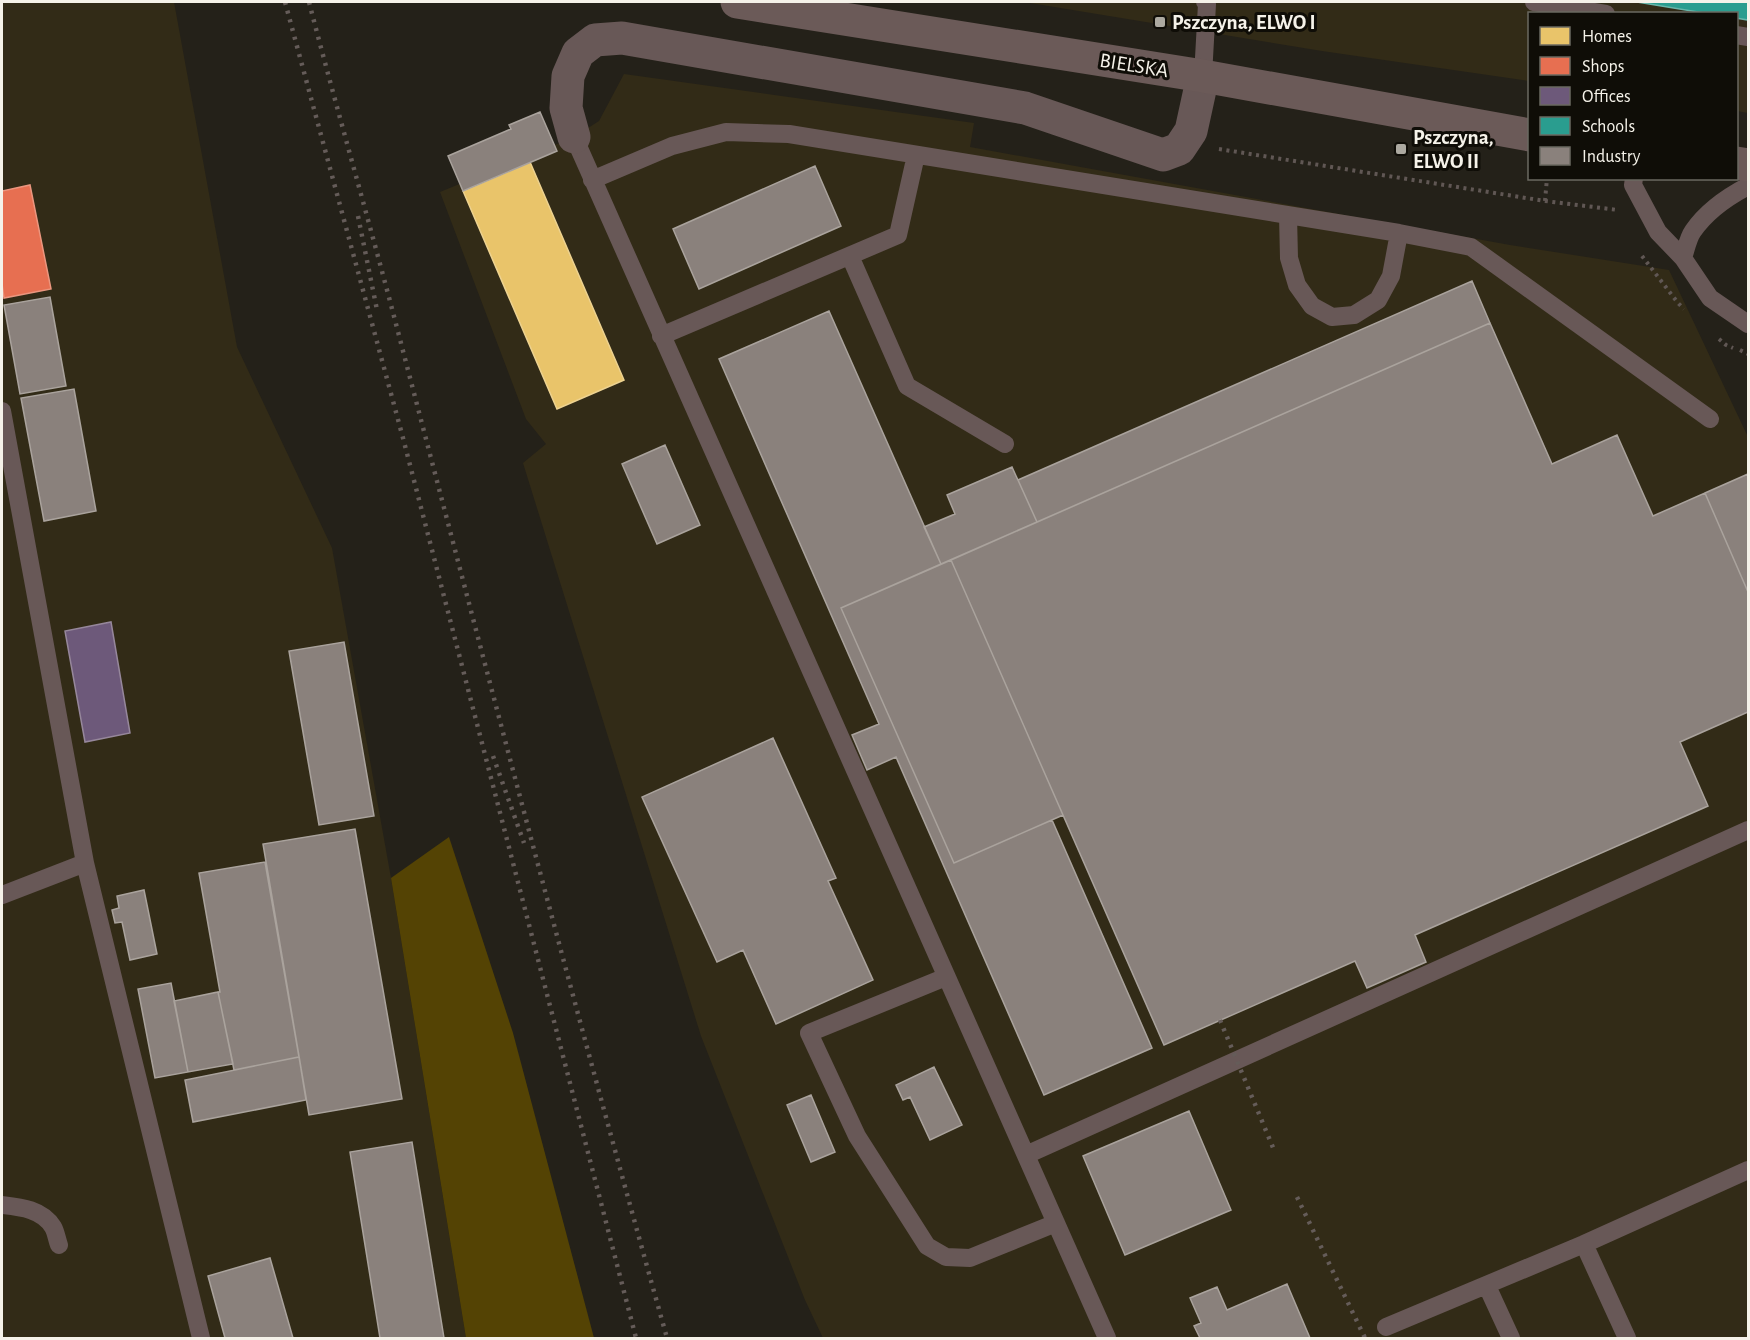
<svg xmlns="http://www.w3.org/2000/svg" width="1750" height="1340" font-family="'Alegreya Sans',sans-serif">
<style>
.built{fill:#322b17}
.forest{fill:#544304}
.homes{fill:#e9c46a;stroke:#edd290;stroke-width:1.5}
.shops{fill:#e76f51;stroke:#eb967f;stroke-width:1.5}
.offices{fill:#6d597a;stroke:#96879b;stroke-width:1.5}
.schools{fill:#2a9d8f;stroke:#67b6aa;stroke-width:1.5}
.industry{fill:#8a817c;stroke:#aaa39d;stroke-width:1.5}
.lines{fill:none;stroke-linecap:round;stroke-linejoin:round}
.path{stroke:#605754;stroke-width:4;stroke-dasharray:3 4.5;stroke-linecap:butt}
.lane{stroke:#685857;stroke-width:18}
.street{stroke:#685857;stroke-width:33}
.secondary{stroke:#6b5a58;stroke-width:33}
.rail{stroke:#655c59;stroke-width:4.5;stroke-dasharray:3 6;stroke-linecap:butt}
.poi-dot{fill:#aca9a0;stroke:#0f0d07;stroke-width:2}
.labels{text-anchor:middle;stroke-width:6;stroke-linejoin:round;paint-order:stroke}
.poi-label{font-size:21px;font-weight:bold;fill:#f5f2e9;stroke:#0f0d07;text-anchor:start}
.street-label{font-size:21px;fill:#f5f2e9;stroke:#0f0d07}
</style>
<rect width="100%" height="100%" fill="#242119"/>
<path class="built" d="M2 2H174L237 347 332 548 391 878 466 1338H2Z
M1024 2H1748V113L1737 111 1736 14H1530L1529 81 1322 51Z
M624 74 974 123 970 147 1510 245 1669 270 1748 437V1338H823L805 1300 701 1036 523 463 546 444 526 419 440 192 574 137 599 121Z"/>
<path class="forest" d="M449 837 513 1033 594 1338H466L391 878Z"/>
<path class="homes" d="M530 162 624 380 557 409 463 191Z"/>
<path class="shops" d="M30 185 51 289 4 298 2 284V191Z"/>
<path class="offices" d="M111 622 130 733 85 742 65 631Z"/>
<path class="schools" d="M1637 2H1748V20L1736 18V14H1710Z"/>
<path class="industry" d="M540 112 557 151 463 191 448 156 511 129 509 125Z
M815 166 841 226 699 289 673 229Z
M1472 281 1490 323 1037 522 1018 480Z
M50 297 66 386 20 394 4 305Z
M829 311 941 564 841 608 954 863 1052 820 1152 1048 1044 1095 896 757 867 770 852 735 879 724 719 359Z
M1490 323 1552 464 1617 435 1653 516 1705 493 1748 592V712L1680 742 1708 806 1415 935 1426 962 1367 988 1355 961 1164 1045 951 560Z
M74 389 96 511 44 521 21 398Z
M665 445 700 525 657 544 622 464Z
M1012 467 1037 522 941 564 924 527 955 514 947 495Z
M1748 474V592L1705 493Z
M951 560 1063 815 954 863 841 608Z
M344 642 374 816 319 825 289 651Z
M773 738 836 878 828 881 873 980 776 1024 743 950 717 962 642 797Z
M355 829 402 1099 309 1115 263 844Z
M265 862 299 1057 234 1070 218 992H220L199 873Z
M144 890 157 954 130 960 122 922 115 923 112 910 119 908 117 896Z
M171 983 188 1072 155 1078 138 989Z
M218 992 233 1064 188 1072 174 1001Z
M299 1057 306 1100 193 1122 185 1080Z
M934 1067 962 1125 930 1140 910 1097 903 1100 896 1085Z
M811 1095 835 1152 811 1162 787 1105Z
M1189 1111 1231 1210 1125 1255 1083 1156Z
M412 1142 444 1338H380L350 1152Z
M270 1258 293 1338H225L208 1276Z
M1287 1284 1310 1338H1200L1194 1326 1201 1323 1190 1298 1217 1287 1227 1310Z"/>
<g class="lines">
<path class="path" d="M1219 149 1545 201 1618 210
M1545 201 1547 178
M1642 256 1678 303 1684 309
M1719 339 1726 345 1733 348
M1740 350 1748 354"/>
<path class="lane" d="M1534 2 1606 14
M1736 35 1748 37
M1203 76 1207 4 1205 2
M574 137 1107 1338
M1634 178 1633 185 1658 232 1683 258C1686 249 1688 238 1693 231 1706 212 1729 196 1748 186
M592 180 672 146 726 132 789 134 1399 233 1471 247 1710 419
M1288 215 1289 258 1297 285 1312 306 1332 317 1354 315 1378 300 1391 276 1399 233
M850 256 907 386 1005 444
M1683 258 1710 298 1748 324
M661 336 898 235 916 155
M2 411 85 863 201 1338
M2 895 85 863
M946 977 809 1033 857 1136 927 1246 946 1257 970 1258 1056 1223
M1026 1155 1748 830
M2 1205C20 1207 42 1209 53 1227 56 1232 57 1240 59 1245
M1584 1244 1627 1338
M1487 1286 1511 1338
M1386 1327 1584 1244 1748 1170"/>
<path class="street" d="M574 137 566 108 568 76 578 53 595 40 622 38 1025 108 1163 155 1179 149 1191 131 1203 76"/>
<path class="secondary" d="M737 2 1203 76 1530 135
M1736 163 1748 165"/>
<path class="rail" d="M285 2 403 438 636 1338
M309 2C339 118 373 234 403 351 489 680 575 1010 667 1338
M358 216 377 310
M493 756 524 843
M1220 1020 1274 1150
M1297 1197 1365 1338"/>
</g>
<g class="poi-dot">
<rect x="1154" y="16" width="12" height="12" rx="3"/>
<rect x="1395" y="143" width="12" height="12" rx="3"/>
</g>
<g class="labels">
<g class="poi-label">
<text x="1172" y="29">Pszczyna, ELWO I</text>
<text x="1413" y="144">Pszczyna,<tspan x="1413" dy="24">ELWO II</tspan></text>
</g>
<g class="street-label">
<text transform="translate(1134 65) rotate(9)" y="7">BIELSKA</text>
</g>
</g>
<rect width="1750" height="1340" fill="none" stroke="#f5f2e9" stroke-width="6"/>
<rect x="1528" y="12" width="210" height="168" fill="#0f0d07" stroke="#6b6961" stroke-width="1.5"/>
<rect x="1540" y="27" width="30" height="18" fill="#e9c46a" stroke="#6b6961" stroke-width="1.5"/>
<text x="1582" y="42" font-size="18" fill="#f5f2e9">Homes</text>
<rect x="1540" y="57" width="30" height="18" fill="#e76f51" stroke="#6b6961" stroke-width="1.5"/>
<text x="1582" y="72" font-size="18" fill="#f5f2e9">Shops</text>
<rect x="1540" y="87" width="30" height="18" fill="#6d597a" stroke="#6b6961" stroke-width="1.5"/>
<text x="1582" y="102" font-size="18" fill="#f5f2e9">Offices</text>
<rect x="1540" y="117" width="30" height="18" fill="#2a9d8f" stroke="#6b6961" stroke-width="1.5"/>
<text x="1582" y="132" font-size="18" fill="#f5f2e9">Schools</text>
<rect x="1540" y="147" width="30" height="18" fill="#8a817c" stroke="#6b6961" stroke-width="1.5"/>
<text x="1582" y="162" font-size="18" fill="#f5f2e9">Industry</text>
</svg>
